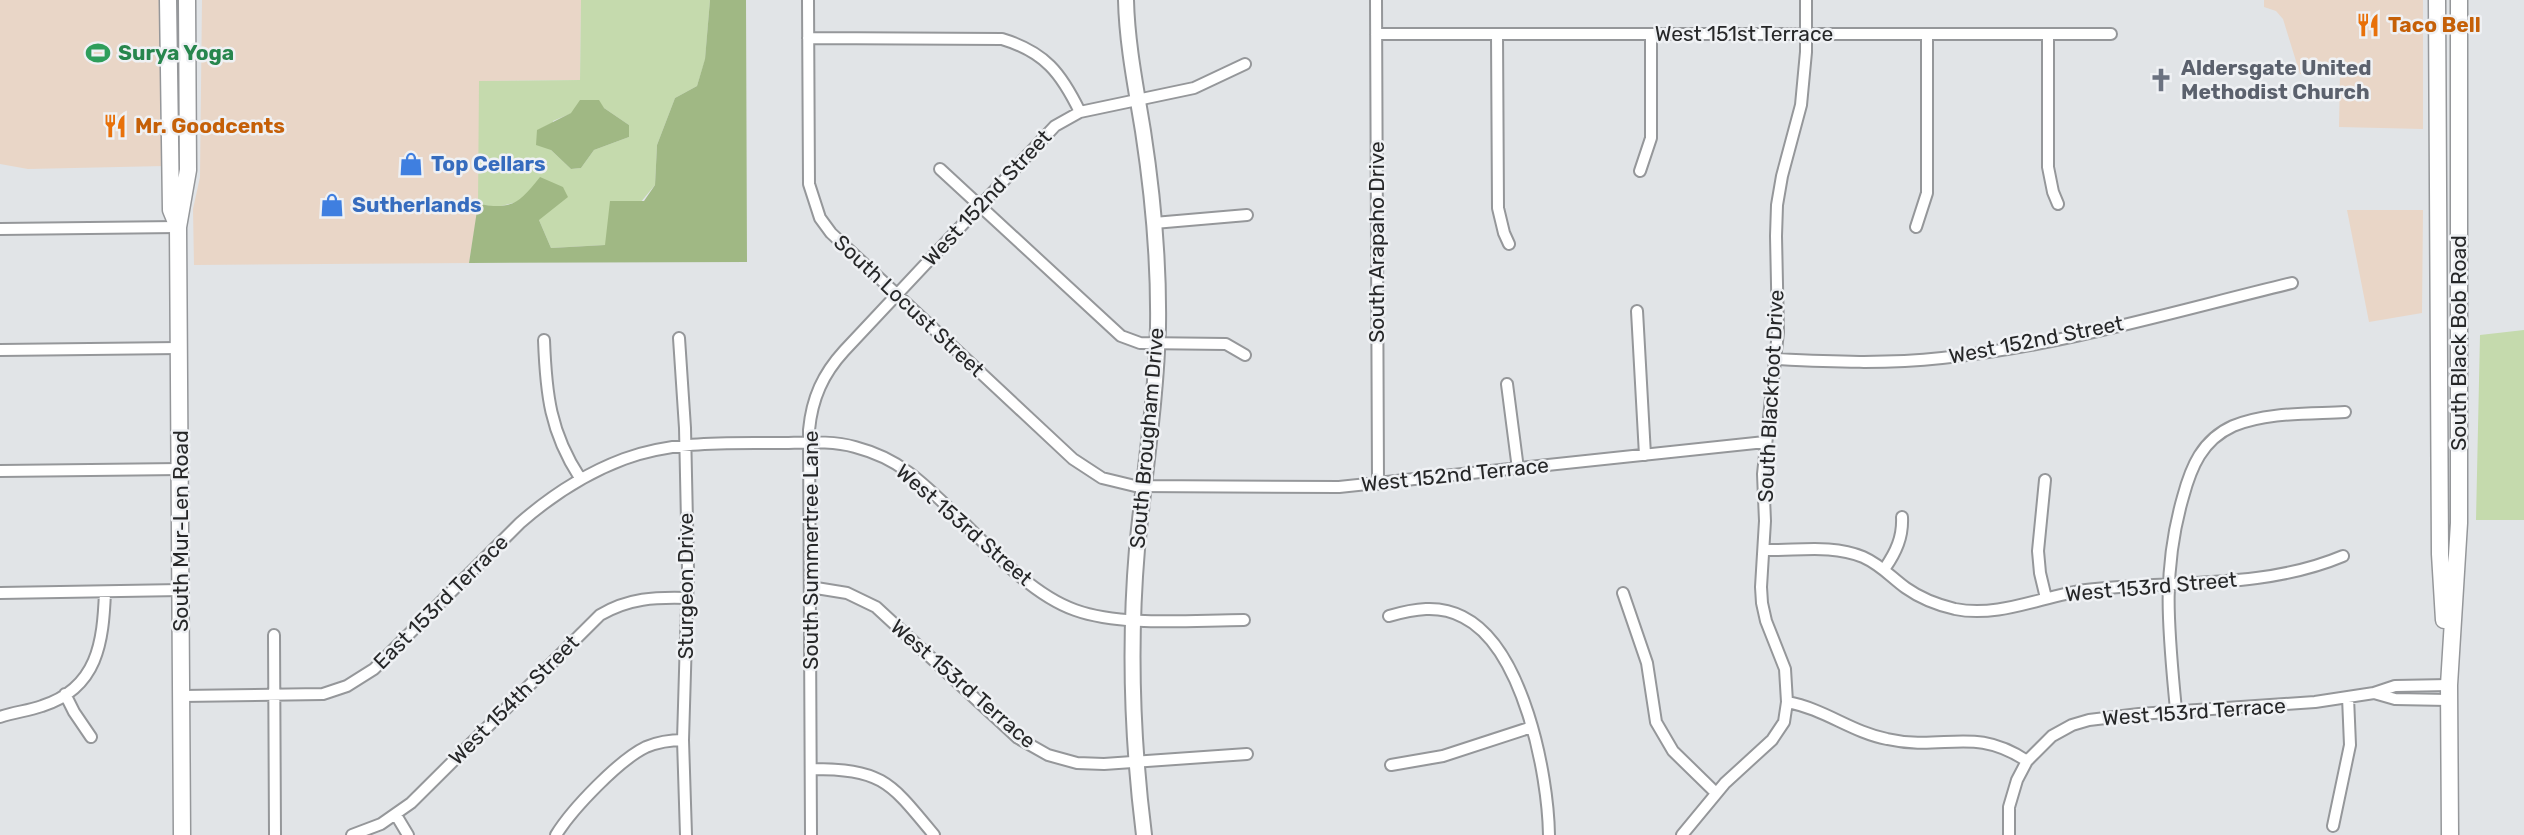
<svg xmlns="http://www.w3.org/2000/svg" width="2524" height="835" font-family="Rubik,sans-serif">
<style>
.commercial{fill:#e9d6c7}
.green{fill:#c5daad;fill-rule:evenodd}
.forest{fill:#a0b884}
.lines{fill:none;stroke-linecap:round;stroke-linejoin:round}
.minor-casing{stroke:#95979a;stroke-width:14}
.tertiary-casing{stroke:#95979a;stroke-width:18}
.secondary-casing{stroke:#95979a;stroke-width:19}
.minor{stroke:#fff;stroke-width:10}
.tertiary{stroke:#fff;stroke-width:14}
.secondary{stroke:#fff;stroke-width:16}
.labels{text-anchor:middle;stroke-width:5;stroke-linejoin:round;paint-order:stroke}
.food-label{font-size:21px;font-weight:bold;fill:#c56008;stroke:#eff1f4;text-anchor:start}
.street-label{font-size:21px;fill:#262728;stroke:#eff1f4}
.leisure-label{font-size:21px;font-weight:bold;fill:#27864d;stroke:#eff1f4;text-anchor:start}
.worship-label{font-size:21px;font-weight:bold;fill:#5b616d;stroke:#eff1f4;text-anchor:start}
.shop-label{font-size:21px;font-weight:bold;fill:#366cbe;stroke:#eff1f4;text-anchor:start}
</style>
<rect width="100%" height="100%" fill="#e1e4e7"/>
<path class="commercial" d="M0 0H160V128L165 166 28 169 0 164Z
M202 0H581L580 80 479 81 480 195 469 263 194 265 193 209 200 177Z
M2264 0H2423V129L2339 127 2340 75 2300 74 2283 19 2276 11 2264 7Z
M2347 210H2423L2422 313 2369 322Z"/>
<path class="green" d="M581 0H710L705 60 697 86 675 98 657 145 655 185 605 245 551 248 539 220 521 201 497 207 478 204 479 81 580 80ZM604 108 629 125V137L594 150 581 168 571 169 551 150 553 121 572 113Z
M2524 330V520H2476L2480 335Z"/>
<path class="forest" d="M710 0H746L747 262 469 263 478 204C513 210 519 203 540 177L563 187 568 197 539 220 551 248 605 245 610 201H644L655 185 657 145 675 98 697 86 705 59Z
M580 100H599L604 108 629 125V137L594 150 581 168 571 169 551 150 536 145 537 130 571 113Z"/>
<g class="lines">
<g class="minor-casing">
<path id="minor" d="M808 0 809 184 820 218 831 233 1073 459 1102 478 1135 486 1339 487 1765 442
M1376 0 1378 484
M1376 34H2111
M1497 34 1498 208 1504 233 1509 244
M2048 35V167L2053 192 2058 204
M808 38 1002 39C1045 52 1061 73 1080 112
M940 169 1121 336 1140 343 1226 344 1245 355
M1640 171 1651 138V34
M1154 223 1247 215
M1916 227 1927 193V35
M0 229 178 227
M1637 311 1645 455
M679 338 685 428 688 569 683 740 686 835
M544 340C546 394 550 432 580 478
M0 350 179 348
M1777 359C1832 362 1887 364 1942 358 2060 346 2176 311 2292 283
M1507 384 1518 469
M0 471 181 469
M2045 480 2038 551 2040 573 2046 598
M1764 550C1797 551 1832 544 1863 557 1881 565 1891 577 1906 588 1920 598 1938 605 1955 609 1999 618 2042 596 2086 590 2171 580 2262 590 2343 556
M1885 568C1896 552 1903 537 1902 517
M810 587 847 593 876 607 1018 738 1048 755 1077 763 1104 764 1247 754
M0 593 181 590
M1623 593 1647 663 1656 722 1673 751 1716 793
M1389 616C1413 609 1439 604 1463 617 1523 647 1548 773 1549 835
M274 635 275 835
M2374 693 2395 699 2448 700
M65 694 74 712 91 737
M182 696 323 694 347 686 374 669 520 523C552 495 584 474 624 459 673 441 725 443 776 443 802 443 830 440 855 447 874 452 892 460 908 472 960 510 1015 589 1075 610 1122 627 1193 620 1244 620
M1787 702C1825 709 1851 732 1887 739 1944 752 1973 725 2027 761
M2176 710C2169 634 2161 573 2183 497 2191 467 2202 440 2233 426 2267 412 2309 414 2345 412
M0 717C14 712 28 711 42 706 98 688 103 642 105 592
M1391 765 1443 756 1532 727
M811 769C883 769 890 782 934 835
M396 815 408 835
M2333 826 2350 745 2348 697
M352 835 381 824 411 803 600 615C629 598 655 597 688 598
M556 835C572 809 619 760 646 747 658 742 671 740 683 740
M811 835 809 430C812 398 823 374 844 351L1055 126 1080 112 1194 88 1245 64
M1682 835 1725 783 1772 740 1784 722 1787 702 1785 669 1766 621 1762 603 1761 587 1765 521 1763 474 1778 332 1776 236 1777 205 1782 176 1801 105 1806 52V0
M2009 835V807L2017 780 2027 761 2052 736 2072 725 2089 720 2139 714 2315 702 2374 693 2395 686 2449 685"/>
</g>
<g class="tertiary-casing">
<path id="tertiary" d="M1126 0C1127 44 1136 88 1143 131 1153 196 1159 262 1158 327 1156 402 1144 475 1137 549 1129 644 1132 740 1144 835"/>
</g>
<g class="secondary-casing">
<path id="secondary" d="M168 0 171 210 178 227
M2437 0 2440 554 2444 620
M182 835 178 227 188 170 187 0
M2450 835 2449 685 2459 523V0"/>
</g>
<use href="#minor" class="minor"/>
<use href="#tertiary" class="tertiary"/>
<use href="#secondary" class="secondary"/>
</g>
<defs>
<g id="restaurant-bare" transform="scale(1.89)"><path d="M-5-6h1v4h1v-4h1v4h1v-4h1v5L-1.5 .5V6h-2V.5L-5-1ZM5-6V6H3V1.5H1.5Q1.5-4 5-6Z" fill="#e8710a" stroke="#eff1f4" stroke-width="2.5" paint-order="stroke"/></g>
<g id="stadium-bare" transform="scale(1.89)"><path d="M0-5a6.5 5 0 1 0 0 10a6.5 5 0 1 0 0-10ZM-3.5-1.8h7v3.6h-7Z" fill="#2e9e5b" stroke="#eff1f4" stroke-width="2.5" paint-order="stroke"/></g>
<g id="church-bare" transform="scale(1.89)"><path d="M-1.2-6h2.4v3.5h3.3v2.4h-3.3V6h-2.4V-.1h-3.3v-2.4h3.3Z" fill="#6b7280" stroke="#eff1f4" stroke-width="2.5" paint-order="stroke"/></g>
<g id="shop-bare" transform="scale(1.89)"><path d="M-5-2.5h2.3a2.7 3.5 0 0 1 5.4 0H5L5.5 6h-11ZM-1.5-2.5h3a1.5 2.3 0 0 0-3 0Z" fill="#3f7fe0" stroke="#eff1f4" stroke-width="2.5" paint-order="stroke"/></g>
</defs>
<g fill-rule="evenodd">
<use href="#restaurant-bare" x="2368" y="25"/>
<use href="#stadium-bare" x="98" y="53"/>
<use href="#church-bare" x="2161" y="80"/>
<use href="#restaurant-bare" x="115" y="126"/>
<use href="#shop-bare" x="411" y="164"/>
<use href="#shop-bare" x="332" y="205"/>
</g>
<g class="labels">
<g class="food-label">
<text x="2388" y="32">Taco Bell</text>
<text x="135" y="133">Mr. Goodcents</text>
</g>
<g class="street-label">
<text x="1744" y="41">West 151st Terrace</text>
<text transform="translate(987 198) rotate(-47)" y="7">West 152nd Street</text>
<text transform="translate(1377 242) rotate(-90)" y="7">South Arapaho Drive</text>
<text transform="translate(909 306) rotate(43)" y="7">South Locust Street</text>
<text transform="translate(2036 340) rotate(-11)" y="7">West 152nd Street</text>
<text transform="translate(2459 343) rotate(-90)" y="7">South Black Bob Road</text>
<text transform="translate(1771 396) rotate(-87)" y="7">South Blackfoot Drive</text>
<text transform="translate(1147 438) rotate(-85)" y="7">South Brougham Drive</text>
<text transform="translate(1455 475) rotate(-6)" y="7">West 152nd Terrace</text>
<text transform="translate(964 525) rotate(41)" y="7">West 153rd Street</text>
<text transform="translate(181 531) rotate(-90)" y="7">South Mur-Len Road</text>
<text transform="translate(811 550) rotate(-90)" y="7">South Summertree Lane</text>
<text transform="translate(686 586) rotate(-90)" y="7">Sturgeon Drive</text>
<text transform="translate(2151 587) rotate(-5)" y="7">West 153rd Street</text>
<text transform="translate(441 602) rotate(-45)" y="7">East 153rd Terrace</text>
<text transform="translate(963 684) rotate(41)" y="7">West 153rd Terrace</text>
<text transform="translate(514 700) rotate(-45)" y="7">West 154th Street</text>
<text transform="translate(2194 712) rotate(-4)" y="7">West 153rd Terrace</text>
</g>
<g class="leisure-label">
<text x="118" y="60">Surya Yoga</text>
</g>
<g class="worship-label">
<text x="2181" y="75">Aldersgate United<tspan x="2181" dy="24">Methodist Church</tspan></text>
</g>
<g class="shop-label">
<text x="431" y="171">Top Cellars</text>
<text x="352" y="212">Sutherlands</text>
</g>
</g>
</svg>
